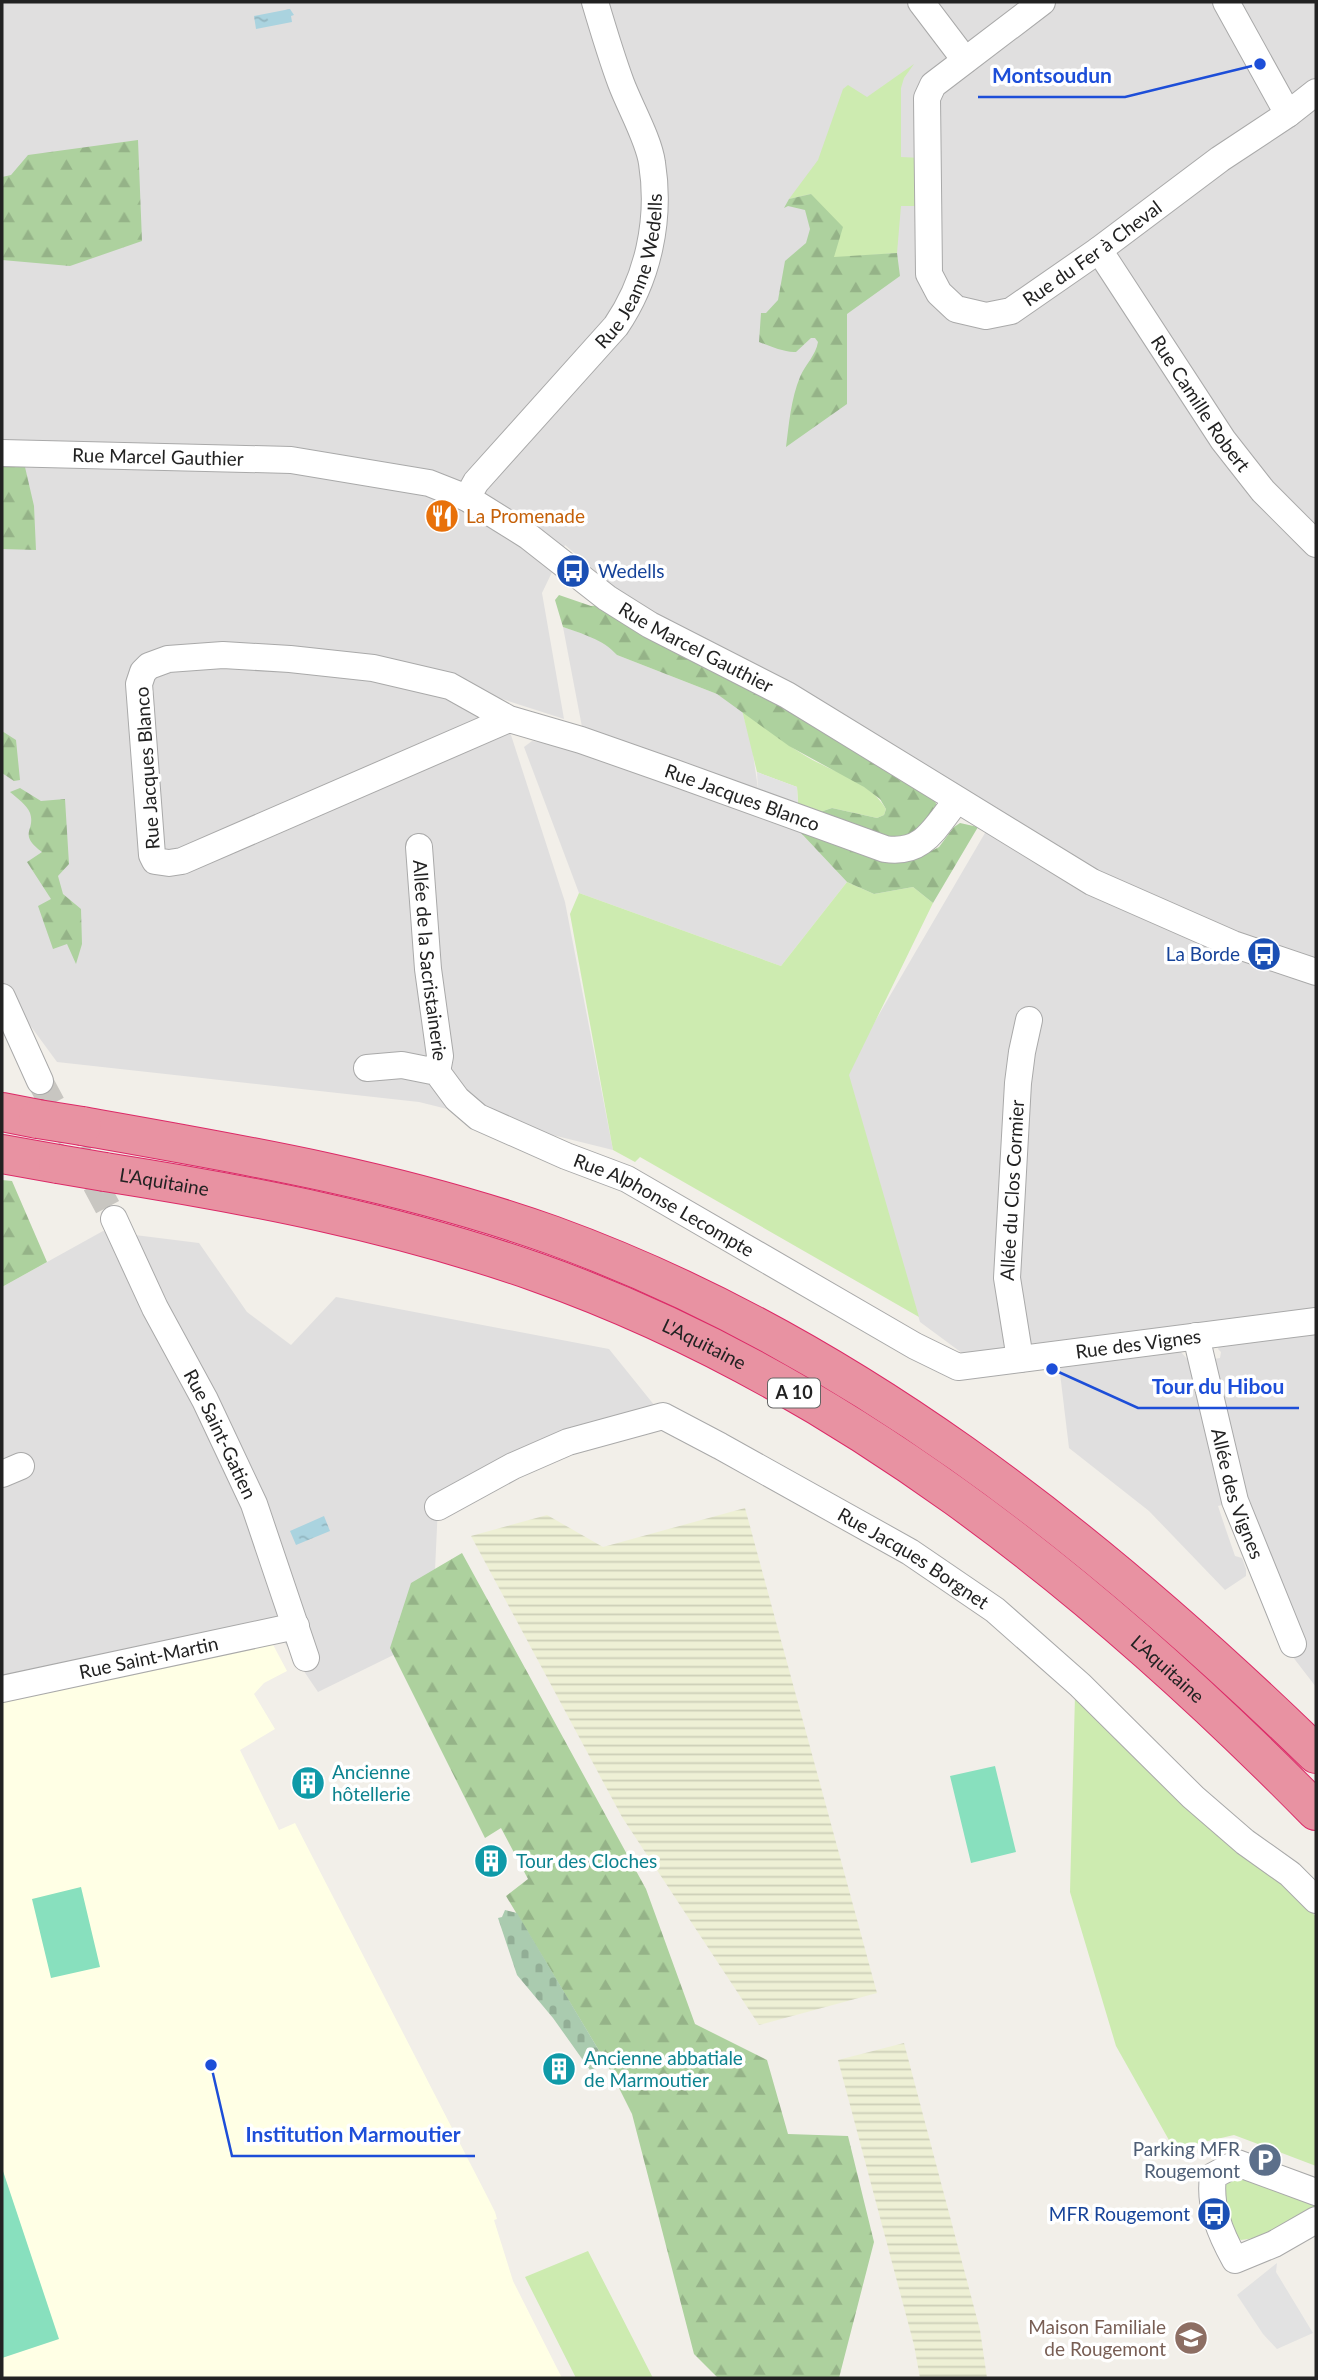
<svg xmlns="http://www.w3.org/2000/svg" width="1318" height="2380" font-family="Lato,sans-serif">
<style>
.residential{fill:#e0dfdf}
.education{fill:#ffffe5}
.farmland{fill:url(#farmland-rules)}
.grass{fill:#cdebb0}
.forest{fill:url(#forest-firs)}
.cemetery{fill:url(#cemetery-stones)}
.pitch{fill:#88e0be}
.parking{fill:#e2e2e2}
.water{fill:url(#water-ripples)}
.lines{fill:none;stroke-linecap:round;stroke-linejoin:round}
.minor-tunnel{stroke:#c8c6c1;stroke-width:26;stroke-dasharray:26 13;stroke-linecap:butt}
.minor-casing{stroke:#a9a9a9;stroke-width:28}
.highway-casing{stroke:#dc2a67;stroke-width:40}
.minor{stroke:#fff;stroke-width:26}
.highway{stroke:#e892a2;stroke-width:38}
.highway-bridge-casing{stroke:#dc2a67;stroke-width:40;stroke-linecap:butt}
.highway-bridge{stroke:#e892a2;stroke-width:38}
.labels{text-anchor:middle;stroke-width:7;stroke-linejoin:round;paint-order:stroke}
.shield{fill:#fff;stroke:#646464;stroke-width:2}
.shield-label{font-size:18px;font-weight:bold;fill:#222}
.street-label{font-size:19px;fill:#222;stroke:#fff}
.food-label{font-size:19px;fill:#c56008;stroke:#fff;text-anchor:start}
.transit-label{font-size:19px;fill:#164399;stroke:#fff;text-anchor:end}
.culture-label{font-size:19px;fill:#0d838f;stroke:#fff;text-anchor:start}
.service-label{font-size:19px;fill:#4e5e75;stroke:#fff;text-anchor:end}
.education-label{font-size:19px;fill:#785e54;stroke:#fff;text-anchor:end}
.leader{fill:none;stroke:#1d4ed8;stroke-width:2.5}
.callout-dot{fill:#1d4ed8;stroke:#fff;stroke-width:2.5}
.callout-label{font-size:21px;text-anchor:middle;font-weight:bold;fill:#1d4ed8;stroke:#fff;stroke-width:7;stroke-linejoin:round;paint-order:stroke}
</style>
<defs>
<pattern id="farmland-rules" width="6" height="5" patternUnits="userSpaceOnUse" patternTransform="scale(1.75)"><rect width="6" height="5" fill="#eef0d5"/><path d="M0 2.5h6" fill="none" stroke="#ccceb7"/></pattern>
<pattern id="forest-firs" width="22" height="20" patternUnits="userSpaceOnUse" patternTransform="scale(1.75)"><rect width="22" height="20" fill="#add19e"/><path d="M5 1l3.5 6h-7zM16 11l3.5 6h-7z" fill="#95b388"/></pattern>
<pattern id="cemetery-stones" width="16" height="16" patternUnits="userSpaceOnUse" patternTransform="scale(1.75)"><rect width="16" height="16" fill="#aacbaf"/><path d="M2 7V4a2 2 0 0 1 4 0v3zM10 15v-3a2 2 0 0 1 4 0v3z" fill="#92ae96"/></pattern>
<pattern id="water-ripples" width="26" height="14" patternUnits="userSpaceOnUse" patternTransform="scale(1.75)"><rect width="26" height="14" fill="#aad3df"/><path d="M2 4q2-2 4 0t4 0M15 11q2-2 4 0t4 0" fill="none" stroke="#92b5bf"/></pattern>
</defs>
<rect width="100%" height="100%" fill="#f2efe9"/>
<path class="residential" d="M2 2H1316V1313L1206 1328 962 1353 920 1322 846 1071 999 809 636 606 565 545 542 593 564 719 499 698 565 902 613 1150 419 1102 57 1062 2 987Z
M563 627 590 636 610 646 617 655 717 694 742 710 752 747 758 789 582 727Z
M532 741 555 744 800 832 847 882 781 966 579 893 524 747Z
M103 1231 199 1243 247 1312 291 1345 336 1297 609 1349 663 1416 438 1506 435 1570 424 1640 318 1692 272 1624 2 1680V1287Z
M1316 1333V1687L1286 1648 1218 1387 1214 1359 1220 1358 1221 1352 1218 1349 1220 1343Z
M1180 1351 1189 1361 1226 1504 1218 1506 1226 1530 1235 1556 1242 1558 1246 1569V1576L1225 1590 1149 1511 1069 1448 1059 1365Z"/>
<path class="education" d="M270 1639 287 1671 264 1683 254 1694 275 1729 240 1750 279 1830 295 1823 488 2198 495 2212 497 2219 494 2220 513 2281 562 2378H2V1698Z"/>
<path class="farmland" d="M745 1508 877 1993 759 2025 622 1817 471 1536 547 1515 603 1547Z
M904 2043 980 2330 987 2378H920L914 2345 838 2060Z"/>
<path class="grass" d="M914 64 904 78 901 88V157L921 158 919 206H901L897 253 834 258 811 194 789 199 818 160 843 89 848 85 867 97Z
M742 710C763 725 783 742 804 755 831 772 869 780 886 809L884 815 877 818 832 808 820 812 798 804 797 787 757 772Z
M847 882 874 894 913 887 933 903 849 1075 919 1317 640 1157 635 1162 613 1150 570 914 579 893 781 966Z
M1075 1695 1298 1895 1316 1917V2166L1234 2135 1174 2149 1116 2046 1070 1892Z
M1244 2176 1316 2198V2207C1293 2216 1265 2239 1241 2240L1231 2233 1221 2190 1228 2183Z
M588 2251 653 2378H576L525 2277Z"/>
<path class="forest" d="M138 140 142 241 70 266 2 260V177L11 175 28 155Z
M811 194 843 227 834 257 897 253 900 276 847 314V404L786 447C789 423 791 399 800 377 805 365 816 355 818 342L815 338H811L796 352C785 353 770 346 759 342L761 313H766L778 300 785 261 806 243 810 229 805 210 788 206 784 208 789 199Z
M2 467H25L34 506 36 550 2 549Z
M559 595 591 606 601 605 787 704 932 797C939 805 937 809 932 817 905 857 854 826 820 812L832 808 877 818 884 815 886 809 880 799 864 787 789 746 717 694 617 655C603 639 582 634 563 627L555 600Z
M2 731 16 740 20 780 14 781 2 773Z
M20 788 41 801 65 799 69 864 58 876 63 894 81 909 82 944 76 964 67 944 53 949 38 906 51 899 27 862 42 852C17 833 36 831 30 813 27 805 17 798 10 792Z
M960 823 978 827 933 903 913 887 874 894 847 882 800 832 918 858 939 847 954 827Z
M2 1180 12 1181 47 1262 2 1287Z
M462 1553 646 1889 695 2024 767 2060 788 2134 848 2136 874 2242 839 2378H718L694 2354 632 2114 607 2064 506 1896 528 1879 501 1828 485 1838 390 1648 411 1583Z"/>
<path class="cemetery" d="M505 1910 517 1913 607 2064 590 2070 553 2018 517 1975 498 1918 502 1917Z"/>
<path class="pitch" d="M995 1766 1016 1852 971 1863 950 1776Z
M81 1887 100 1967 51 1978 32 1899Z
M2 2168 59 2339 2 2358Z"/>
<path class="parking" d="M757 772 797 787 798 804 758 789Z
M1277 2263 1276 2272 1313 2333 1277 2349 1263 2334 1237 2295Z"/>
<path class="water" d="M290 9 294 15 291 16 292 22 256 29 254 16Z
M324 1516 330 1531 296 1545 290 1531Z"/>
<g class="lines">
<path class="minor-tunnel" d="M40 1081 114 1219"/>
<g class="minor-casing">
<g id="minor">
<path d="M921 2 965 60"/>
<path id="s1" d="M1042 2 933 85 927 98 929 274 939 293 956 309 986 316 1011 311 1099 250 1220 159 1288 114 1316 92"/>
<path d="M1226 2 1288 114"/>
<path id="s2" d="M1099 250 1223 440 1263 491 1316 544"/>
<path id="s3" d="M2 453 291 460 429 483 467 498 528 536 607 598 650 625 787 695 1092 882 1233 944 1316 972"/>
<path id="s4" d="M467 498 476 482 616 326C648 279 661 220 652 163 649 140 630 107 621 83 611 56 603 29 595 2"/>
<path id="s5" d="M509 719 182 861 169 863 155 861 152 855 139 684 143 672 149 666 168 659 223 655 290 659 373 668 450 686 509 719 581 740 675 773 885 849C924 855 935 827 957 800"/>
<path id="s6" d="M419 847 428 969 440 1056 437 1072"/>
<path d="M2 997 40 1081"/>
<path id="s7" d="M367 1068 402 1065 437 1072 457 1099 478 1117 566 1156 627 1179 915 1346 958 1367 1316 1321"/>
<path id="s8" d="M114 1219 155 1308 205 1400 254 1504 306 1658"/>
<path id="s9" d="M1196 1336 1235 1501 1293 1644"/>
<path id="s10" d="M1020 1359 1007 1278 1018 1083 1022 1052 1029 1020"/>
<path d="M2 1474 21 1466"/>
<path id="s11" d="M438 1507 513 1466 568 1442 663 1416 720 1446 910 1552 995 1610 1080 1685 1193 1797 1245 1842 1290 1874 1316 1900"/>
<path id="s12" d="M2 1689 296 1626"/>
<path d="M1316 2192 1237 2163 1213 2176C1209 2207 1220 2233 1235 2260L1274 2244 1316 2220"/>
</g>
</g>
<g class="highway-casing">
<g id="highway">
<path d="M2 1112 38 1119"/>
<path d="M82 1126C241 1154 400 1181 552 1235 847 1342 1094 1538 1316 1754"/>
<path d="M2 1154 58 1164"/>
<path id="s13" d="M105 1172C251 1195 396 1223 536 1272 837 1378 1095 1586 1316 1811"/>
</g>
</g>
<use href="#minor" class="minor"/>
<use href="#highway" class="highway"/>
<g class="highway-bridge-casing">
<path id="highway-bridge" d="M38 1119 82 1126
M58 1164 105 1172"/>
</g>
<use href="#highway-bridge" class="highway-bridge"/>
</g>
<defs>
<g id="restaurant-disc" transform="scale(1.75)"><circle r="9.5" fill="#e8710a" stroke="#fff"/><path d="M-5-6h1v4h1v-4h1v4h1v-4h1v5L-1.5 .5V6h-2V.5L-5-1ZM5-6V6H3V1.5H1.5Q1.5-4 5-6Z" fill="#fff"/></g>
<g id="bus-disc" transform="scale(1.75)"><circle r="9.5" fill="#1a4fb4" stroke="#fff"/><path d="M-5-6H5V4H4V6H2V4H-2V6H-4V4H-5ZM-3.5-4V0h7V-4ZM-3.5 1.2v1.5H-2V1.2ZM2 1.2v1.5H3.5V1.2Z" fill="#fff"/></g>
<g id="building-disc" transform="scale(1.75)"><circle r="9.5" fill="#0f9aa8" stroke="#fff"/><path d="M-4-6H4V6H1V3H-1V6H-4ZM-2.5-4.3h1.7v1.8h-1.7ZM.8-4.3h1.7v1.8H.8ZM-2.5-1h1.7V.8h-1.7ZM.8-1h1.7V.8H.8Z" fill="#fff"/></g>
<g id="parking-disc" transform="scale(1.75)"><circle r="9.5" fill="#5c6f8a" stroke="#fff"/><path d="M-3.5-5.5H1a3.5 3.5 0 0 1 0 7H-1V5.5H-3.5ZM-1-3.4V-.6H.8a1.4 1.4 0 0 0 0-2.8Z" fill="#fff"/></g>
<g id="school-disc" transform="scale(1.75)"><circle r="9.5" fill="#8d6e63" stroke="#fff"/><path d="M0-5L7-2L0 1L-7-2ZM-4 1L0 2.5L4 1V4Q0 6-4 4Z" fill="#fff"/></g>
</defs>
<g fill-rule="evenodd">
<use href="#restaurant-disc" x="442" y="516"/>
<use href="#bus-disc" x="573" y="571"/>
<use href="#bus-disc" x="1264" y="954"/>
<use href="#building-disc" x="308" y="1783"/>
<use href="#building-disc" x="491" y="1861"/>
<use href="#building-disc" x="559" y="2069"/>
<use href="#parking-disc" x="1265" y="2160"/>
<use href="#bus-disc" x="1214" y="2214"/>
<use href="#school-disc" x="1191" y="2338"/>
</g>
<g class="labels">
<rect class="shield" x="768" y="1378.5" width="52" height="29" rx="5"/>
<g class="shield-label">
<text x="794" y="1399">A 10</text>
</g>
<g class="street-label">
<text dy="7" stroke="none"><textPath href="#s1" startOffset="528">Rue du Fer à Cheval</textPath></text>
<text dy="7" stroke="none"><textPath href="#s4" startOffset="285">Rue Jeanne Wedells</textPath></text>
<text dy="7" stroke="none"><textPath href="#s2" startOffset="184">Rue Camille Robert</textPath></text>
<text dy="7" stroke="none"><textPath href="#s3" startOffset="156">Rue Marcel Gauthier</textPath></text>
<text dy="7" stroke="none"><textPath href="#s3" startOffset="744">Rue Marcel Gauthier</textPath></text>
<text transform="translate(147 768) rotate(-94)" y="7">Rue Jacques Blanco</text>
<text dy="7" stroke="none"><textPath href="#s5" startOffset="1202">Rue Jacques Blanco</textPath></text>
<text dy="7" stroke="none"><textPath href="#s6" startOffset="114">Allée de la Sacristainerie</textPath></text>
<text dy="7" stroke="none"><textPath href="#s13" startOffset="60">L'Aquitaine</textPath></text>
<text dy="7" stroke="none"><textPath href="#s10" startOffset="170">Allée du Clos Cormier</textPath></text>
<text dy="7" stroke="none"><textPath href="#s7" startOffset="338">Rue Alphonse Lecompte</textPath></text>
<text dy="7" stroke="none"><textPath href="#s7" startOffset="856">Rue des Vignes</textPath></text>
<text dy="7" stroke="none"><textPath href="#s13" startOffset="626">L'Aquitaine</textPath></text>
<text dy="7" stroke="none"><textPath href="#s8" startOffset="240">Rue Saint-Gatien</textPath></text>
<text dy="7" stroke="none"><textPath href="#s9" startOffset="163">Allée des Vignes</textPath></text>
<text dy="7" stroke="none"><textPath href="#s11" startOffset="532">Rue Jacques Borgnet</textPath></text>
<text dy="7" stroke="none"><textPath href="#s12" startOffset="150">Rue Saint-Martin</textPath></text>
<text dy="7" stroke="none"><textPath href="#s13" startOffset="1194">L'Aquitaine</textPath></text>
</g>
<g class="food-label">
<text x="466" y="523">La Promenade</text>
</g>
<g class="transit-label">
<text x="598" y="578" text-anchor="start">Wedells</text>
<text x="1240" y="961">La Borde</text>
<text x="1190" y="2221">MFR Rougemont</text>
</g>
<g class="culture-label">
<text x="332" y="1779">Ancienne<tspan x="332" dy="22">hôtellerie</tspan></text>
<text x="516" y="1868">Tour des Cloches</text>
<text x="584" y="2065">Ancienne abbatiale<tspan x="584" dy="22">de Marmoutier</tspan></text>
</g>
<g class="service-label">
<text x="1240" y="2156">Parking MFR<tspan x="1240" dy="22">Rougemont</tspan></text>
</g>
<g class="education-label">
<text x="1166" y="2334">Maison Familiale<tspan x="1166" dy="22">de Rougemont</tspan></text>
</g>
</g>
<path class="leader" d="M1260 64L1125 97H978M1052 1369L1138 1408H1299M211 2065L232 2156H475"/>
<g class="callout-dot">
<circle cx="1260" cy="64" r="7"/>
<circle cx="1052" cy="1369" r="7"/>
<circle cx="211" cy="2065" r="7"/>
</g>
<g class="callout-label">
<text x="1052" y="83">Montsoudun</text>
<text x="1218" y="1394">Tour du Hibou</text>
<text x="353" y="2142">Institution Marmoutier</text>
</g>
<rect width="1318" height="2380" fill="none" stroke="#222222" stroke-width="7"/>
</svg>
